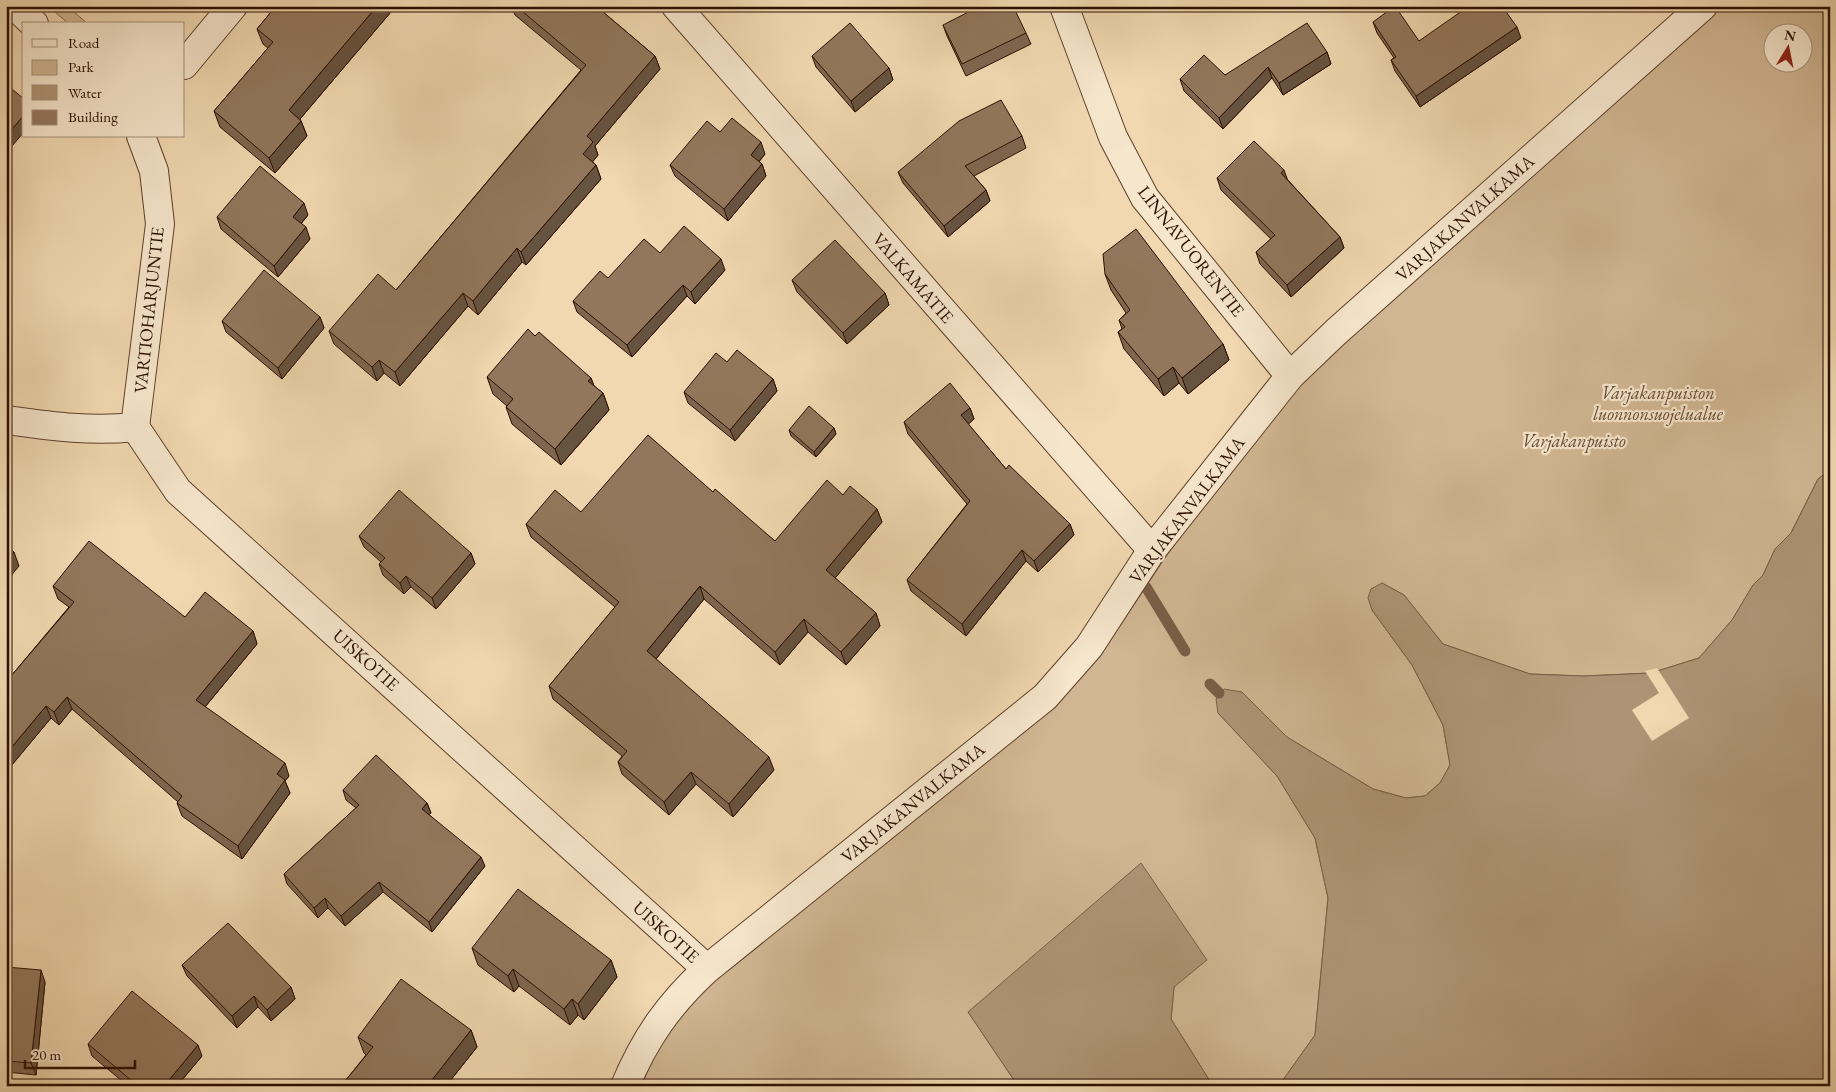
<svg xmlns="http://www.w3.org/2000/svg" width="1836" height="1092" font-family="'EB Garamond',serif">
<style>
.green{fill:#d0b692;stroke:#7e6249;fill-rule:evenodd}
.water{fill:#ae9374;stroke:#7a5e46}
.pier{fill:#f1d8b0}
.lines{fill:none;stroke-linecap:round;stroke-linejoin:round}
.stream{stroke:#7a5e46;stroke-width:11}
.minor-casing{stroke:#5d402c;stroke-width:30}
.tertiary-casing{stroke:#5d402c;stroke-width:30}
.minor{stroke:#f6e6cc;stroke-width:28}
.tertiary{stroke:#f6e6cc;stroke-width:28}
.wall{fill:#7e664f;stroke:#2c0e00}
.shaded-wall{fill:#665340;stroke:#2c0e00}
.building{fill:#92775c;stroke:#2c0e00}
.labels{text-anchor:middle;stroke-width:4.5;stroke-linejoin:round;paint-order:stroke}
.street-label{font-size:18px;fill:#2c0e00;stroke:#f6e6cc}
.park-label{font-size:18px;font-style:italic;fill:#654933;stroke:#f6e6cc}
</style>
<rect width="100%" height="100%" fill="#f1d8b0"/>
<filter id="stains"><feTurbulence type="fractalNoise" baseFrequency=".004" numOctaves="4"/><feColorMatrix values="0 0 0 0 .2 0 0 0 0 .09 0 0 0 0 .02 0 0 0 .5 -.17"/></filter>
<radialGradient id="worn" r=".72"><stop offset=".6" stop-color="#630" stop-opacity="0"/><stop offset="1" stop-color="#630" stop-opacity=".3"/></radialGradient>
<path class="green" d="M48 6H67L88 24H69Z
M1720 6H1830V470L1818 479 1791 533 1775 549 1763 575 1753 585 1732 620 1699 658 1651 673 1583 676 1530 674 1443 644 1404 595 1382 583 1372 610 1412 665 1443 725 1450 765 1440 783 1425 796 1406 798 1373 789 1287 737 1242 692 1218 713 1277 776 1315 838 1328 898 1315 1035 1283 1080 1276 1086H1213L1171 1019 1174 987 968 1012 1018 1086H641L674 1012 1069 688 1104 650 1165 558 1267 419 1329 353ZM1774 32H1804V62H1774Z"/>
<path class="water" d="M1830 470V1086H1276L1283 1080 1315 1035 1328 898 1315 838 1277 776 1218 713 1216 699 1224 689 1242 692 1287 737 1373 789 1406 798 1425 796 1440 783 1450 765 1443 725 1412 665 1372 610 1368 598 1371 589 1382 583 1404 595 1443 644 1530 674 1583 676 1651 673 1699 658 1732 620 1753 585 1763 575 1775 549 1791 533 1818 479Z
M1141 863 1207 960 1174 987 1171 1019 1213 1086H1018L968 1012Z"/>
<path class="pier" d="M1657 668 1689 718 1652 741 1632 710 1659 693 1645 671Z"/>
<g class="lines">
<path class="stream" d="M1146 587 1185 651
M1210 684 1219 693"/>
<g class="minor-casing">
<path id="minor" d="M676 6 1152 550
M1064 6 1113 137 1145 198 1290 376
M184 65 233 6
M135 427 178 491 707 969
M625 1086C645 1038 669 1004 707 969L1045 697 1089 647 1152 550 1290 376 1336 332 1703 6"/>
</g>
<g class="tertiary-casing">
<path id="tertiary" d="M15 6 34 24
M6 420C50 426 91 432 135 427L160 224 154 171 141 136"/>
</g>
<use href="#minor" class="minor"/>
<use href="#tertiary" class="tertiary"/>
</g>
<path class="wall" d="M276 6H396L300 119 301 121 307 136 275 173 220 127 214 111 268 48 263 44 257 29Z
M511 6H596L655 56 660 69 595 146 598 155 592 162 596 165 601 179 526 265 522 262 478 315 468 306 400 386 384 373 377 381 334 344 329 331 396 290 581 70 515 15Z
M776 6H788L781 12Z
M1373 22 1419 41 1521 38 1420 107 1395 71 1391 60 1394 58 1377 33Z
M943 25 1026 33 1031 44 966 76 947 36Z
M1327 52 1331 64 1283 95 1272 78 1223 129 1184 91 1180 79 1225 75Z
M812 56 889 68 893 80 855 112 816 67Z
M720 132 765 154 759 162 762 164 766 176 728 221 675 176 670 165Z
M1022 136 1026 148 974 176 986 190 990 201 948 237 903 183 898 172Z
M1217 178 1287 179 1340 237 1344 248 1291 297 1260 264 1256 252 1271 239 1221 190Z
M308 215 301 224 310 239 278 277 221 229 217 217Z
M660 253 725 270 695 304 687 296 632 357 577 312 573 301 608 278Z
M1105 274 1223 344 1229 360 1188 394 1179 383 1164 396 1124 349 1118 332 1122 329 1119 320 1126 313 1111 290Z
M792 280 885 293 889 305 847 344 797 292Z
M320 317 324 328 282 379 226 332 222 321Z
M535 336 591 378 594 386 603 393 609 410 561 465 512 424 506 407 507 406 493 394 487 377Z
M727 362 773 379 777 391 735 441 688 403 684 392Z
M970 408 974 419 968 424 1006 469 1070 524 1074 535 1038 572 1026 561 966 636 911 591 907 580 967 504 908 434 904 422Z
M834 428 836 434 816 457 791 436 789 430Z
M713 492 775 541 843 495 877 509 882 522 835 578 876 613 880 626 846 665 808 632 780 665 704 599 656 659 774 770 733 817 696 784 669 815 622 774 618 762 622 756 553 699 549 686 615 607 531 537 526 524 581 512Z
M359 536 471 553 475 564 436 609 411 587 404 594 383 575 379 564 381 562 364 547Z
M53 586 185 617 253 631 257 644 205 707 289 776 285 781 290 793 242 859 182 816 177 803 178 802 72 709 59 725 51 718 6 772V682L69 607 58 599Z
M343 790 427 803 431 813 429 815 485 866 432 932 383 892 345 926 328 908 318 918 287 884 284 874 356 808 346 800Z
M472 948 611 960 617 977 584 1020 578 1015 570 1025 519 986 514 992 478 965Z
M182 965 291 987 295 999 271 1021 258 1007 237 1028 187 976Z
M6 967 45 982 36 1075 6 1072Z
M471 1030 477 1047 446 1086H341L366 1055 364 1053 358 1037Z
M88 1044 202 1056 177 1086H128L92 1056Z"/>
<path class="shaded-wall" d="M377 6H396L294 126 289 110Z
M779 6H788L781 12Z
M1517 27 1521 38 1420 107 1416 96Z
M1327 52 1331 64 1283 95 1279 83Z
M655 56 660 69 595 146 598 155 588 168 583 154 587 136Z
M1268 67 1272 78 1223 129 1219 118Z
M889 68 893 80 855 112 851 101Z
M24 115V132L6 153V136Z
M301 121 307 136 275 173 269 158Z
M761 142 765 154 755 166 751 155Z
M762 164 766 176 728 221 724 209Z
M596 165 601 179 526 265 521 252Z
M1284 170 1288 181 1281 173Z
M986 190 990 201 948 237 944 226Z
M304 203 308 215 297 228 293 217Z
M306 227 310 239 278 277 274 266Z
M1340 237 1344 248 1291 297 1287 285Z
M517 248 522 262 478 315 473 301Z
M721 259 725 270 695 304 691 292Z
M683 285 687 296 632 357 627 345Z
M463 293 468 306 400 386 395 372Z
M885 293 889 305 847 344 843 333Z
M320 317 324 328 282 379 278 368Z
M1223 344 1229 360 1188 394 1182 378Z
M379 360 384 373 377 381 372 367Z
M1173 367 1179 383 1164 396 1158 379Z
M591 378 597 394 588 381Z
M773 379 777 391 735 441 730 430Z
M603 393 609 410 561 465 555 449Z
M970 408 974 419 965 427 961 415Z
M834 428 836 434 816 457 814 452Z
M877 509 882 522 831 583 826 570Z
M1070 524 1074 535 1038 572 1034 561Z
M1022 550 1026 561 966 636 962 624Z
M14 552 19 566 6 582V561Z
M471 553 475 564 436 609 432 598Z
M406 576 411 587 404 594 400 583Z
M700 586 704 599 652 664 647 651Z
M876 613 880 626 846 665 841 652Z
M804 619 808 632 780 665 775 652Z
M253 631 257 644 200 713 196 700Z
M67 697 72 709 59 725 54 712Z
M46 706 51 718 6 772V754Z
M769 757 774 770 733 817 729 804Z
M285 763 289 776 285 781 290 793 242 859 238 846 277 774Z
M691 772 696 784 669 815 664 802Z
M427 803 431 813 425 819 422 809Z
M481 857 485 866 432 932 429 922Z
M379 882 383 892 345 926 341 916Z
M325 898 328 908 318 918 314 908Z
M611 960 617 977 584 1020 578 1004Z
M513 969 519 986 514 992 508 976Z
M41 970 45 982 36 1075 31 1063Z
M291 987 295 999 271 1021 267 1010Z
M254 996 258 1007 237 1028 232 1016Z
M572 999 578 1015 570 1025 564 1009Z
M471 1030 477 1047 446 1086H428V1085Z
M198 1045 202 1056 177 1086H164Z"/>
<path class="building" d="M276 6H377L289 110 301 121 269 158 214 111 273 42 257 29Z
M516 6H596L655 56 587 136 593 142 583 154 596 165 521 252 517 248 473 301 463 293 395 372 379 360 372 367 329 331 378 274 396 290 586 65Z
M980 6H1013L1026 33 962 64 943 25Z
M1395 6 1419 41 1469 6H1502L1517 27 1416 96 1391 60 1396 57 1373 22Z
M850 23 889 68 851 101 812 56Z
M1307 23 1327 52 1279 83 1268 67 1219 118 1180 79 1204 55 1225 75Z
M6 84 24 99V115L6 136Z
M1001 100 1022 136 965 166 986 190 944 226 898 172 959 121Z
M732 118 761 142 751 155 762 164 724 209 670 165 707 121 720 132Z
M1254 141 1284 170 1281 173 1340 237 1287 285 1256 252 1275 235 1217 178Z
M260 166 304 203 293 217 306 227 274 266 217 217Z
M684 226 721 259 691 292 683 285 627 345 573 301 600 271 608 278 644 239 660 253Z
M1136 229 1223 344 1182 378 1173 367 1158 379 1118 332 1125 327 1119 320 1130 310 1105 274 1103 254Z
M835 240 885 293 843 333 792 280Z
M264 270 320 317 278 368 222 321Z
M528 329 535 336 539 332 591 378 588 381 603 393 555 449 506 407 513 399 487 377Z
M737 350 773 379 730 430 684 392 716 353 727 362Z
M950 383 970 408 961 415 1006 469 1009 465 1070 524 1034 561 1022 550 962 624 907 580 970 501 904 422Z
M809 406 834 428 814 452 789 430Z
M648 435 713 492 715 489 775 541 827 480 843 495 850 486 877 509 826 570 876 613 841 652 804 619 775 652 700 586 647 651 769 757 729 804 691 772 664 802 618 762 627 751 549 686 619 602 526 524 555 490 581 512Z
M399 490 471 553 432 598 406 576 400 583 379 564 385 558 359 536Z
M89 541 185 617 205 592 253 631 196 700 285 763 277 774 285 780 238 846 177 803 182 796 67 697 54 712 46 706 6 754V682L74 602 53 586Z
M6 545 14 552 6 561Z
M376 755 427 803 422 809 481 857 429 922 379 882 341 916 325 898 314 908 284 874 359 805 343 790Z
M518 889 611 960 578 1004 572 999 564 1009 513 969 508 976 472 948Z
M228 923 291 987 267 1010 254 996 232 1016 182 965Z
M6 967 41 970 31 1063 6 1061Z
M401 979 471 1030 428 1085 429 1086H341L373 1047 358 1037Z
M132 991 198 1045 164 1086H138L88 1044Z"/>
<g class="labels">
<g class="street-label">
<text transform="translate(1465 218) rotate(-42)" y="6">VARJAKANVALKAMA</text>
<text transform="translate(1191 251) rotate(52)" y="6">LINNAVUORENTIE</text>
<text transform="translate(913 278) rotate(49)" y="6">VALKAMATIE</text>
<text transform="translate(149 310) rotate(-84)" y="6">VARTIOHARJUNTIE</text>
<text transform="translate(1187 510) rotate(-53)" y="6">VARJAKANVALKAMA</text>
<text transform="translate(366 660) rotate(42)" y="6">UISKOTIE</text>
<text transform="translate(913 803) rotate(-39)" y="6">VARJAKANVALKAMA</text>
<text transform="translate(666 932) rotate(42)" y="6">UISKOTIE</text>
</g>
<g class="park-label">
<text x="1658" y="399">Varjakanpuiston<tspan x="1658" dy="21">luonnonsuojelualue</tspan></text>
<text x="1574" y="447">Varjakanpuisto</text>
</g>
</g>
<rect width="1836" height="1092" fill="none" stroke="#f1d8b0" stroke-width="25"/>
<rect x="8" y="8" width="1821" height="1077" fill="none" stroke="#2c0e00" stroke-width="2.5"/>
<rect x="12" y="12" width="1811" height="1067" fill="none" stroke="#2c0e00"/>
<rect x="22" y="22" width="162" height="115" fill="#f6e6cc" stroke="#a5907a"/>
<rect x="32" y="39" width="25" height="8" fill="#f6e6cc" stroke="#a5907a"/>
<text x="68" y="48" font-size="15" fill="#2c0e00">Road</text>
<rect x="32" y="60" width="25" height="15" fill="#d0b692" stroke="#a5907a"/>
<text x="68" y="72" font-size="15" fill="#2c0e00">Park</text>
<rect x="32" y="85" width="25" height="15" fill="#ae9374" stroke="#a5907a"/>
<text x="68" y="98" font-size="15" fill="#2c0e00">Water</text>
<rect x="32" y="110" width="25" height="15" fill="#92775c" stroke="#a5907a"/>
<text x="68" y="122" font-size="15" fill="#2c0e00">Building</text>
<g transform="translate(1788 48) rotate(10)"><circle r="24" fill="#f6e6cc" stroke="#a5907a"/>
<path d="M0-4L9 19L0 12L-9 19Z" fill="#8f2418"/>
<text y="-8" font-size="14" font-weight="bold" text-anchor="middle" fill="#2c0e00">N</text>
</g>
<path d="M25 1060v8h110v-8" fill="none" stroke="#2c0e00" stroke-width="2.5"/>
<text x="32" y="1060" font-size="15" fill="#2c0e00" stroke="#f6e6cc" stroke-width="4" paint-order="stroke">20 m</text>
<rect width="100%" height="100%" filter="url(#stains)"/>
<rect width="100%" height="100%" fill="url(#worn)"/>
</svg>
